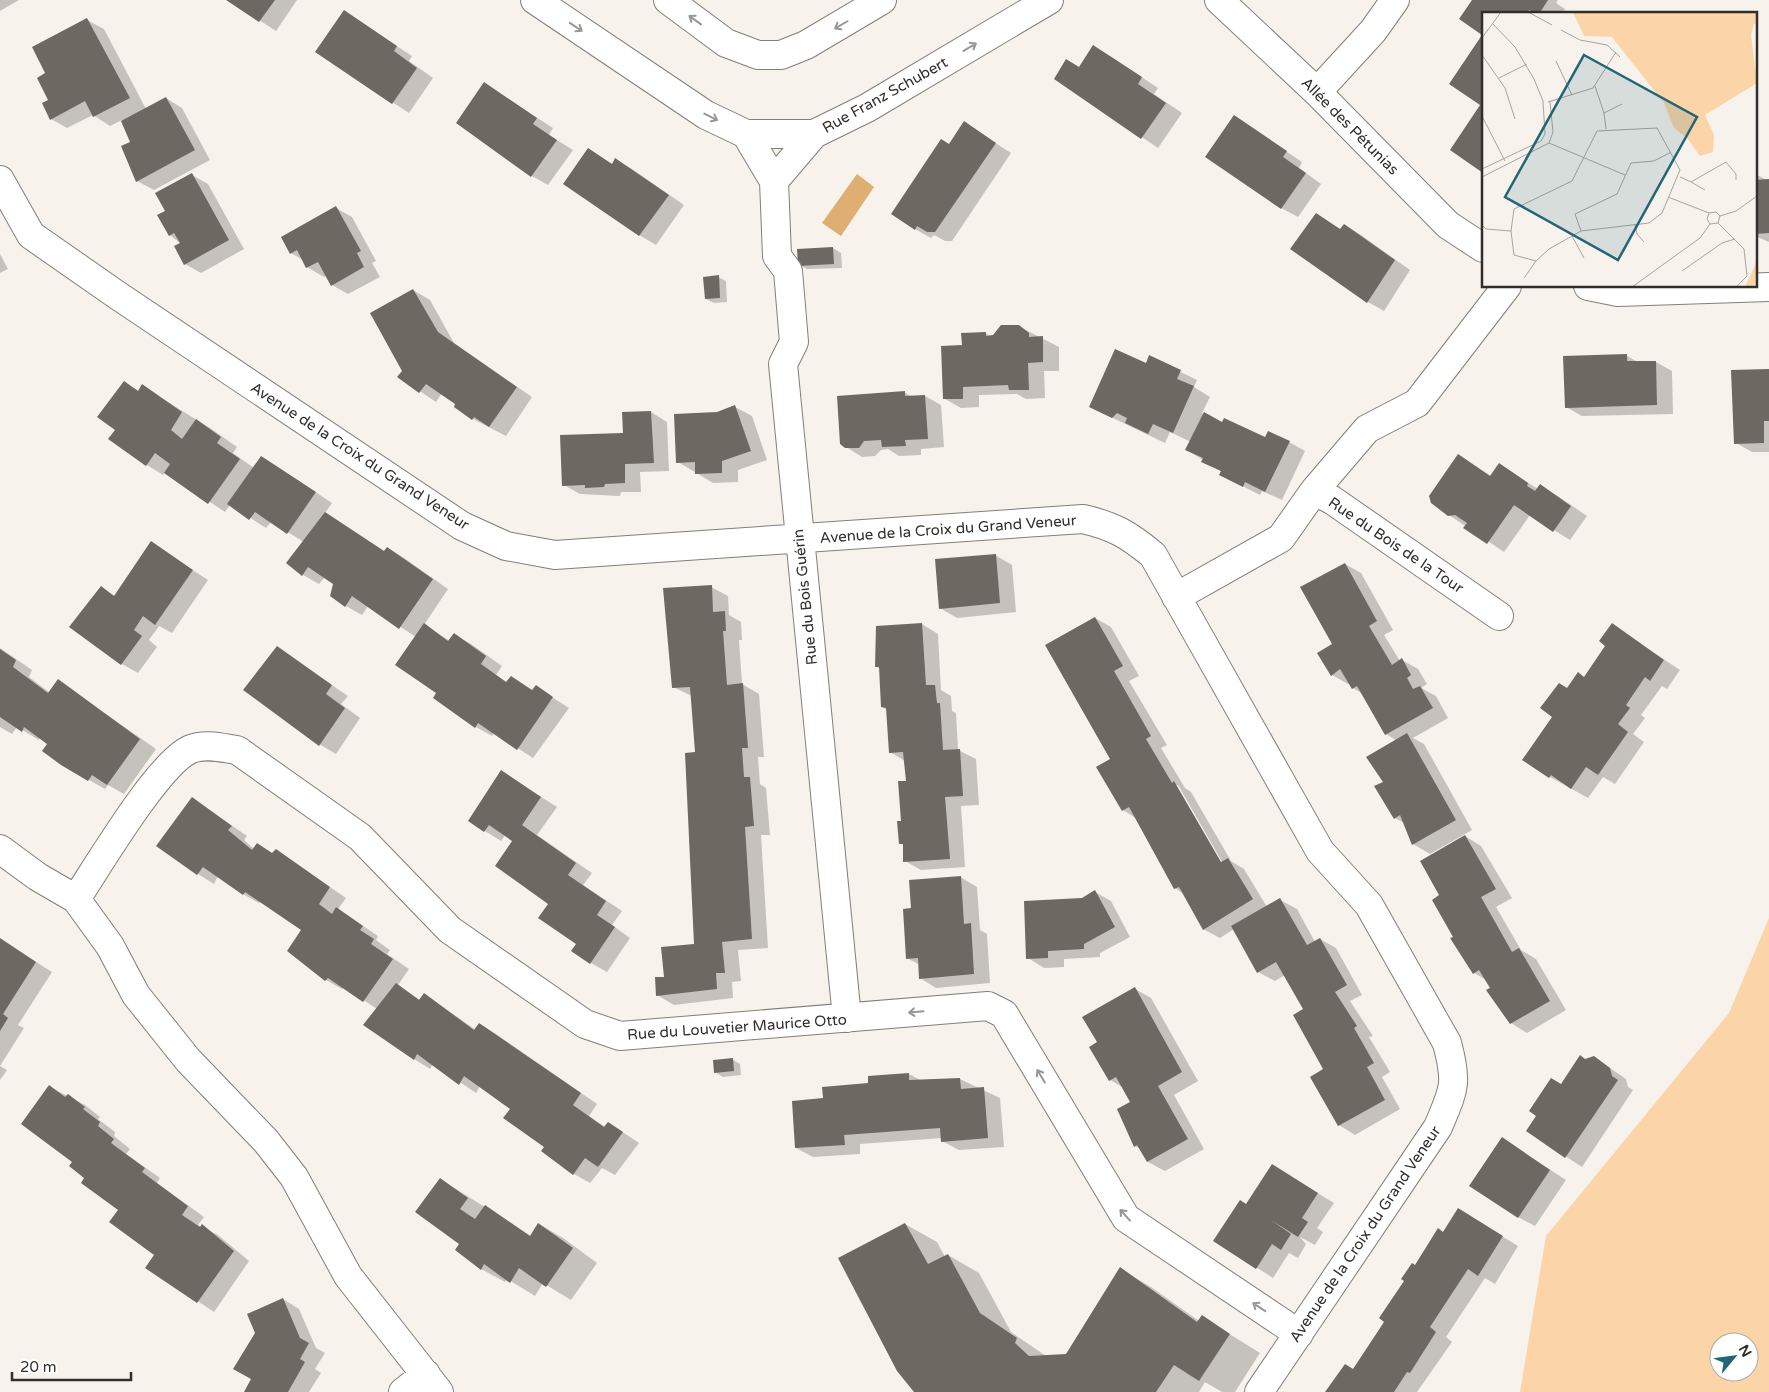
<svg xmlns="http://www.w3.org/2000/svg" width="1769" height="1392" font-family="'Varela Round',sans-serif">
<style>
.green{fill:#fbd5a7;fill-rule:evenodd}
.water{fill:#deae72}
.shadow{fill:#0003;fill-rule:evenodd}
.building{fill:#6d6862}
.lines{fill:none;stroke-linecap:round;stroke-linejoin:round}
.minor-casing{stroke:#847e78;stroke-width:30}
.minor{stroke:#fff;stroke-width:28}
.oneway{stroke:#989796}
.labels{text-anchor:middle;stroke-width:5;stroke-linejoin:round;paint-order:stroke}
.street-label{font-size:15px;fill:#312f2c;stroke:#fff}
.inset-road{fill:none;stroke:#a8a49f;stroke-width:1}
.view{fill:#226478;fill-opacity:0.15;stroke:#226478;stroke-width:2.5}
.inset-edge{fill:none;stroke:#312f2c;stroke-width:2.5}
</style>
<rect width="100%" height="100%" fill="#f7f2eb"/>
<path class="green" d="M1769 918V1392H1520L1546 1236 1729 1013ZM1719 1342H1749V1372H1719Z"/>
<path class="water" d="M857 174 874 187 841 236 822 223Z"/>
<path class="shadow" d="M0 0H19L0 11Z
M228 0H297L276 31Z
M1473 0H1558L1556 3 1565 9 1561 14H1483Z
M345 12 412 56 409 61 433 78 409 113 316 52Z
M87 20 104 29 146 109 166 98 182 108 210 160 154 190 137 181 131 142 122 120 110 126 93 115 67 128 51 119 47 74Z
M1110 56 1158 88 1154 94 1182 113 1158 148 1055 78Z
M485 84 553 128 549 135 573 150 548 185 532 176Z
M1235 117 1302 162 1299 168 1321 184 1298 217 1281 208Z
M964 123 1011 153 952 241H945L934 235 931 238 915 229 949 145Z
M589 150 613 165 616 160 632 169 684 205 656 245 639 235Z
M1755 174 1769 181V242L1755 236Z
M192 175 208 184 244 249 201 273 185 264 181 244 170 235 167 212Z
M336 208 352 217 376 261 372 263 380 277 348 294 332 285 327 275 324 277 307 267 303 260 291 253Z
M1316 214 1341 230 1345 225 1361 235 1410 270 1384 311 1368 302Z
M833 248 841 253 842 268 807 269 799 265Z
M0 254 8 269 0 273Z
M718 277 726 281 727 302 714 303 706 299Z
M413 290 430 300 454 343 532 397 506 436 473 419 455 407 457 404 442 393 436 402 399 377 403 371Z
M1018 326 1059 347V371H1044L1045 398 1026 399 1017 394 979 395V407L961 408 945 399 963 347 985 333 991 336Z
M1627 356 1638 362H1656L1672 371 1673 414 1582 416 1566 407 1564 357Z
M1150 357 1197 380 1194 387 1210 397 1202 413 1223 424 1266 439 1289 442 1305 451 1282 500 1262 491 1260 495 1221 475 1222 472 1187 450 1191 442 1170 432 1165 443 1090 407 1146 365Z
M1769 371V452H1752L1736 443Z
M124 383 139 391 142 386 213 430 237 447 233 453 254 468 262 457 278 467 332 503 325 513 385 552 388 548 404 558 448 589 424 625 450 641 454 635 471 644 502 666 496 675 508 683 511 677 533 691 536 687 569 708 533 758 494 733 492 736 476 727 438 693 416 637 368 606 362 615 346 606 334 583 325 577 319 584 303 575 304 542 271 522 266 528 230 505 225 512 165 472 163 475 147 465 110 439 117 429Z
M904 392 912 397 925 396 941 405 944 447 921 449V455L899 456 888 449 881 450 875 456 862 457 846 447Z
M735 407 752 416 767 460 738 470V482L713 483 678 462 717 413Z
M651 412 667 422 669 471 640 472 641 492H621L620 496 580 494 564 485 624 434 623 414Z
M1459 455 1491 476 1499 464 1538 489 1540 486 1556 495 1587 516 1570 540 1530 515 1504 552 1449 515Z
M151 543 208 580 172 633 159 626 149 640 157 647 138 673 122 664 101 588 115 596Z
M995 555 1012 565 1016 612 957 618 940 608Z
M1345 564 1361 573 1393 630 1384 635 1400 661 1402 660 1418 669 1427 684 1422 687 1423 689 1436 696 1448 718 1413 738 1424 744 1472 830 1430 854 1413 844 1404 823 1395 818 1384 782 1397 741 1386 734 1363 694 1353 688 1350 683 1348 684 1332 675Z
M711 587 728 596 729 615 741 622 742 640H739L742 684 759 694 764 757H758L760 784 766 788 770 835H761L768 948 738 950 741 981 732 982 733 998 674 1005 657 995 665 978 695 945 696 753 692 696 673 687Z
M1095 618 1111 627 1139 676 1129 681 1167 745 1161 748 1185 788 1191 792 1231 861 1244 869 1267 907 1280 900 1297 909 1315 942 1320 939 1336 948 1362 995 1350 1001 1373 1036 1369 1037 1390 1072 1382 1077 1400 1109 1355 1135 1339 1125 1325 1070 1304 1010 1285 975 1275 981 1258 972 1234 929 1220 938 1203 929 1184 894 1175 888 1137 819 1123 810 1112 760ZM1175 785H1178L1225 867 1223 868Z
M922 624 938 634 941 690 951 696 952 711 956 713 958 750 976 759 979 805 961 806 965 867 921 870 905 861 904 845 900 843 907 782 905 761 890 752 888 710 882 707 880 669 877 667Z
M1612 625 1680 670 1667 689 1662 686 1641 715 1645 718 1633 734 1644 742 1615 784 1603 777 1588 798 1550 777 1524 759 1554 716 1568 689 1585 678 1607 646Z
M0 648 32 670 29 677 49 692 58 681 156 749 124 794 108 785 105 789 61 764 49 743 40 737 39 740 17 727 12 734 0 727Z
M277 648 348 696 341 704 360 718 336 754 319 744Z
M502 772 557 807 537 835 592 873 583 885 622 911 612 925 630 938 607 972 591 963 550 903 514 840 506 834 501 841 469 821Z
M192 798 247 836 244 840 254 849 257 844 273 854 277 851 346 898 338 909 378 936 376 940 390 950 387 954 409 969 398 985 420 1000 424 994 476 1030 480 1024 496 1034 597 1104 589 1116 605 1127 609 1123 639 1143 615 1175 602 1168 590 1183 574 1174 542 1151 545 1147 511 1109 480 1086 476 1093 433 1064 430 1069 414 1059 365 1024 377 1009 344 987 342 989 326 980 303 930 261 901 259 903 243 894 218 876 214 884 198 874 158 846Z
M1465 836 1481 846 1512 898 1496 907 1521 950 1536 959 1566 1010 1527 1033 1511 1023 1486 980 1474 973 1454 937 1441 896Z
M960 877 977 887 980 930 987 934 990 983 936 988 920 978V965L907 958 913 910Z
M1095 892 1111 901 1130 937 1100 953V957L1064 959V967L1044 968 1028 958 1082 899Z
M0 939 52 972 18 1025 24 1028 0 1066 7 1070 0 1080Z
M1135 989 1151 998 1198 1081 1174 1095 1204 1149 1165 1171 1148 1162 1141 1149 1135 1146 1132 1102 1124 1088 1110 1080 1099 1043Z
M1594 1057 1626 1079 1628 1087 1633 1090 1582 1167 1527 1131 1562 1085 1586 1060Z
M732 1059 740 1064 741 1075 723 1077 715 1072Z
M909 1074 920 1080 960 1079 1000 1098 1004 1147 959 1150 942 1141V1138L860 1144V1154L813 1157 796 1148 824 1099Z
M50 1087 85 1105 100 1117 98 1119 115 1132 114 1136 130 1149 126 1154 160 1178 157 1183 204 1217 198 1225 218 1235 249 1261 214 1312 147 1267 156 1255 120 1210 86 1177 73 1161Z
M1503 1139 1566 1180 1535 1226 1518 1217Z
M1288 1175 1334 1203 1317 1228 1323 1232 1315 1245 1300 1237 1306 1244 1298 1258 1289 1253 1273 1278 1215 1241 1247 1206Z
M440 1179 531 1236 539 1224 563 1238 597 1263 571 1300 543 1283 535 1296 507 1279 505 1282 481 1269 460 1243Z
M1474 1219 1518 1246 1495 1284 1485 1278 1446 1337 1452 1342 1417 1392H1327L1354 1371 1386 1322 1415 1266 1444 1233Z
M905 1224 937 1242 945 1257 948 1255 979 1273 1011 1332 1046 1356 1067 1355 1120 1269 1151 1287 1199 1321 1202 1317 1260 1353 1235 1392H1222L1205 1382 1199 1392H915Z
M283 1299 299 1309 316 1348 325 1353 315 1369 321 1373 309 1392H245L252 1381Z"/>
<path class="building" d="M226 0H275L259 22Z
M1472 0H1548L1539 14 1529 10 1527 14H1483V173L1450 150 1480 105 1449 84 1482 35 1459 19Z
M344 10 397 46 394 51 417 68 392 104 315 52Z
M87 18 130 98 93 117 85 101 50 120 42 103 48 100 37 78 45 73 32 47Z
M1093 45 1142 77 1138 84 1166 103 1141 139 1054 79 1066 59 1079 67Z
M484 82 537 118 533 124 557 140 531 177 456 123Z
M166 97 195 150 136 182 121 146 130 142 121 121Z
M1234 115 1287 151 1283 157 1306 173 1281 209 1205 157Z
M964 121 996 143 935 232H927L917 226 915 230 891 214 941 139 949 144Z
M588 148 612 164 615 158 669 195 639 236 563 184Z
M192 173 229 240 184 265 174 246 180 243 174 233 169 236 157 215 165 211 155 193Z
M1769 179V233L1755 234V180Z
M336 206 361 251 357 253 364 267 331 286 318 262 306 268 297 250 290 254 281 237Z
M1316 213 1340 229 1344 224 1395 260 1367 303 1290 249Z
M833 247 834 264 798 266 797 249Z
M719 275 720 298 705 299 703 277Z
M413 289 438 332 517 387 489 427 474 417 472 420 454 407 455 404 426 384 419 393 397 377 402 371 370 313Z
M1001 325H1019L1029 333V337L1043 336V362L1028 363 1029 390H1009L1008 385 963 387V399H943L941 346 962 345 961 333 986 332V336L993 335Z
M1115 349 1146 363 1149 355 1181 370 1177 379 1194 386 1173 433 1153 424 1148 434 1125 423 1127 418 1117 413 1112 418 1089 407Z
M1627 354V361H1656L1657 405 1565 408 1563 356Z
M1769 369V421H1764V443L1734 444 1731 370Z
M124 381 138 391 142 384 182 412 171 430 182 439 196 419 221 437 217 443 240 459 208 504 164 473 170 464 155 453 146 466 108 439 115 430 97 417Z
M905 391V396L925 395 928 439 905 440 906 446 882 447 881 440 864 441 859 448H845L840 444 837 396Z
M735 405 751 451 722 461V473L695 474V462L676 463 674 414 717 412Z
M651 411 654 463 625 464V483L605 484 604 487 585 488V485L562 486 560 435 623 433 622 412Z
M1204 412 1222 422 1224 418 1265 437 1268 431 1290 441 1265 492 1245 482 1243 487 1219 475 1221 471 1201 462 1203 458 1185 450Z
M1458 454 1490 476 1499 463 1528 483 1527 486 1535 491 1540 484 1571 506 1553 532 1514 505 1487 544 1463 528 1467 523 1455 515 1448 516 1431 503 1429 496Z
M261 456 316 492 287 534 255 512 249 520 227 504Z
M325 512 384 551 387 547 433 579 399 629 352 596 345 607 330 596 333 584 308 567 302 576 286 563Z
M151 541 193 570 155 625 143 616 134 630 142 636 121 665 69 627 101 586 114 596Z
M996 554 1000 603 939 609 935 559Z
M1345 563 1377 621 1369 626 1392 665 1402 658 1411 675 1407 678 1413 689 1420 686 1433 708 1385 735 1357 686 1352 689 1340 669 1331 676 1317 653 1332 644 1300 587Z
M712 585 713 612 725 611 726 631H723L727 685 743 683 748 748H742L744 777H750L754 826 745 827 752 939 722 942 725 973H716L717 989 656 996 655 977H664L661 947 694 944 685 753 695 752 690 687 672 688 663 588Z
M1095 617 1123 666 1114 671 1151 736 1146 739 1172 783 1174 781 1221 862 1228 858 1253 899 1203 930 1179 887 1174 889 1129 807 1122 811 1096 767 1110 759 1045 645Z
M424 623 448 641 454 633 486 656 481 664 506 682 511 676 532 690 536 685 553 697 517 750 478 723 475 728 433 698 436 693 395 665Z
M922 623 926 685H935L937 703H940L943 750 960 749 963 796 945 797 950 859 903 862V844H899L897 821H901L898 781H906L903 752 889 753 886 708 881 707 879 667H875L876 626Z
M1612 623 1664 660 1650 681 1645 677 1626 705 1630 708 1618 724 1628 732 1598 775 1586 767 1571 789 1551 775 1549 778 1522 760 1552 717 1540 708 1559 683 1567 688 1578 672 1584 677 1605 646 1599 641Z
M277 646 332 685 326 694 345 708 319 746 243 690Z
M0 649 16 660 13 667 48 693 58 679 140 739 107 785 92 775 88 781 61 765 42 751 47 744 24 727 22 732 0 717Z
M1407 733 1456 820 1412 845 1400 815 1394 819 1374 786 1383 782 1366 757Z
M501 770 541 797 522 825 576 863 568 875 606 901 597 915 615 927 590 964 571 951 576 944 538 918 548 904 495 866 512 841 489 825 484 832 468 821Z
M192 797 232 826 228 830 252 850 257 843 272 853 276 849 330 887 319 904 332 914 336 907 363 926 360 930 374 939 371 944 393 959 363 1002 328 978 325 981 287 951 301 930 245 892 243 895 203 867 197 875 156 846Z
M1465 835 1496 889 1481 897 1512 952 1519 948 1550 1001 1510 1024 1486 990 1490 988 1479 970 1473 974 1450 938 1453 937 1432 900 1439 895 1420 861Z
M961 876 964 924 971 923 974 974 919 979 918 958 906 959 903 909 911 908 909 880Z
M1095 890 1115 927 1084 944V949L1048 951V958L1026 959 1024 901 1082 898Z
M1280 898 1307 945 1320 938 1347 985 1335 992 1357 1026 1354 1028 1374 1063 1367 1067 1385 1100 1338 1126 1310 1077 1323 1069 1293 1015 1303 1009 1276 962 1257 973 1231 926Z
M0 938 36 962 3 1014 8 1018 0 1031Z
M396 983 419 1000 424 993 474 1030 479 1023 581 1093 573 1105 604 1127 608 1122 623 1132 598 1167 585 1158 573 1175 541 1151 544 1147 503 1118 510 1109 464 1076 459 1085 417 1054 414 1060 363 1025Z
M1135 987 1182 1072 1158 1086 1188 1139 1147 1162 1137 1145 1134 1147 1117 1109 1130 1102 1116 1077 1109 1081 1089 1047 1097 1042 1082 1017Z
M1580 1055 1585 1059 1594 1056 1610 1068 1612 1076 1618 1080 1565 1158 1526 1131 1536 1116 1529 1111 1551 1078 1561 1084Z
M733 1058 734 1071 714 1073 713 1060Z
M909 1073V1080L960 1078 961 1089 984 1087 988 1138 941 1142 940 1128 844 1135 845 1145 795 1148 792 1101 823 1098 822 1087 868 1083V1076Z
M49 1085 65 1097 68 1094 85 1107 83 1109 100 1122 98 1126 114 1139 111 1143 145 1168 142 1172 188 1206 182 1215 200 1227 202 1224 234 1251 197 1303 145 1268 154 1255 109 1222 118 1210 81 1183 84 1178 69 1166 72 1162 21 1124Z
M1502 1137 1550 1170 1518 1218 1469 1186Z
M1272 1164 1318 1193 1302 1218 1308 1222 1298 1237 1271 1220 1291 1234 1281 1250 1272 1244 1256 1269 1213 1241 1240 1200 1246 1204Z
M440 1178 468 1198 460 1209 475 1219 485 1205 530 1236 538 1223 573 1248 546 1287 519 1268 510 1283 484 1264 481 1270 455 1250 459 1244 415 1212Z
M1458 1208 1503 1236 1478 1276 1468 1269 1430 1327 1436 1332 1410 1373 1407 1372 1394 1392H1325L1345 1364 1353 1369 1384 1322 1379 1318 1404 1281 1401 1279 1412 1263 1415 1265 1438 1228 1443 1232Z
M905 1223 928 1264 948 1254 980 1313 1017 1338 1015 1343 1029 1356 1066 1354 1120 1267 1197 1322 1202 1315 1230 1334 1199 1381 1174 1365 1156 1392H914L897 1371 838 1258Z
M283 1298 300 1338 309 1343 300 1359 305 1362 288 1392H244L251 1379 233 1369 255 1333 247 1314Z"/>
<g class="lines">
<g class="minor-casing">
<path id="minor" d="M535 0 706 115 746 134H814L867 108 1049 0
M668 0 726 43 758 55H781L806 45 882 0
M1219 0 1317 92 1448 225 1483 248
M1317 92 1373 31 1395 0
M746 134 774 181 777 256 788 271 794 342 783 364 847 1018
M0 180 31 235 117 295 462 526 506 546 555 555 1083 519C1114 526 1129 535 1153 555L1320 851 1369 905 1447 1043C1458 1084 1454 1089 1438 1127L1259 1392
M774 181 814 134
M1588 286 1618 292 1769 287
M1314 491 1367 429 1417 403 1507 286
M1176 597 1281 538 1314 491 1332 500 1499 616
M0 849 38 877 76 899 110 946 136 995 188 1060 266 1141 294 1177 348 1276 439 1392
M76 899C98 866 159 762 191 749 205 743 223 748 237 750L360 837 450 930 585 1024 620 1036 988 1006 1004 1014 1126 1218 1299 1334
M403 1392 426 1374"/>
</g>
<use href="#minor" class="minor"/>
</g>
<defs><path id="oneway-shaft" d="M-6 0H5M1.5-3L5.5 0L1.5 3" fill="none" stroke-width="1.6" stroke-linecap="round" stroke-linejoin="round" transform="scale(1.25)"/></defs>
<g class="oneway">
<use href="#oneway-shaft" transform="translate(695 20) rotate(-144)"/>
<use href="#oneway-shaft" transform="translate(841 25) rotate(150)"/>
<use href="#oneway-shaft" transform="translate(576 27) rotate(34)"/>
<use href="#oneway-shaft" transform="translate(970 47) rotate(-31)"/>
<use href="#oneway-shaft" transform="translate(711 117) rotate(27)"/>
<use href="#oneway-shaft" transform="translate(916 1012) rotate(175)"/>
<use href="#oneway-shaft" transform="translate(1041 1076) rotate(-121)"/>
<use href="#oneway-shaft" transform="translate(1125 1215) rotate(-132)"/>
<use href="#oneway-shaft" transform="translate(1259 1307) rotate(-147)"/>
</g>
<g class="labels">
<g class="street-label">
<text transform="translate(885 95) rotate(-29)" y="5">Rue Franz Schubert</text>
<text transform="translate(1350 126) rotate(45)" y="5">Allée des Pétunias</text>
<text transform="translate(360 456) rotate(33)" y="5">Avenue de la Croix du Grand Veneur</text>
<text transform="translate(948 529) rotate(-4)" y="5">Avenue de la Croix du Grand Veneur</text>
<text transform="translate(1396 545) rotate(34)" y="5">Rue du Bois de la Tour</text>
<text transform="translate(805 597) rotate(-96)" y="5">Rue du Bois Guérin</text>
<text transform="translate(737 1027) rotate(-4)" y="5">Rue du Louvetier Maurice Otto</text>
<text transform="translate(1365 1234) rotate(-56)" y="5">Avenue de la Croix du Grand Veneur</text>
</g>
</g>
<g transform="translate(1482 12)">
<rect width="275" height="275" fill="#f7f2eb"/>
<path d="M91 0H275V11L272 12 269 23 275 71 223 103 232 123 231 140 218 144 205 126 192 116 182 91 130 25 102 24ZM275 246V275H263L273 253Z" fill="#fbd5a7"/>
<path class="inset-road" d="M46 0 70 13M79 18 98 28 125 33 138 45M0 26 19 0M0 43 23 76 33 107M74 49 90 83M17 66 45 52M113 74 122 101M66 90 111 76 134 40M0 104 23 149M175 116 198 158 180 201 167 211 99 219 67 237 54 249 32 243 29 219 32 197 90 169 115 119ZM124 117 122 101 140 92M67 131 143 163M0 157 59 129 63 122 61 89 52 67 33 35 10 11M0 165 67 131 71 120 68 90M198 165 209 170 244 150 254 162V168M209 170 223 178M186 185 227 201M238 204 254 199 275 184M236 211 262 237 265 264 254 275M228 212 225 207 227 201 234 200 238 204M228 212 236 211 238 204M0 213 4 217 29 219M153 213 155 222 162 230M99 219 93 202 135 182 149 151 172 149 189 140M90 224 102 246M200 259 240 231 253 227M42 266 54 249M150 275 218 226 228 212"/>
<path class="view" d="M102 43 215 105 136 248 23 185Z"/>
<rect width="275" height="275" class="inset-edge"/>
</g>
<g transform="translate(1734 1357) rotate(61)"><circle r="24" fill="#ffffff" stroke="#adacab"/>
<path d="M0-4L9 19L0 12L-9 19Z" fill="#226478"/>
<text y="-8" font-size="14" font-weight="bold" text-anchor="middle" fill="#312f2c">N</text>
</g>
<path d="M12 1372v8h119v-8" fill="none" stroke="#312f2c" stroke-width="2.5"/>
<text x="20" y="1372" font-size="15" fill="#312f2c" stroke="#ffffff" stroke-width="4" paint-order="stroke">20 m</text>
</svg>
